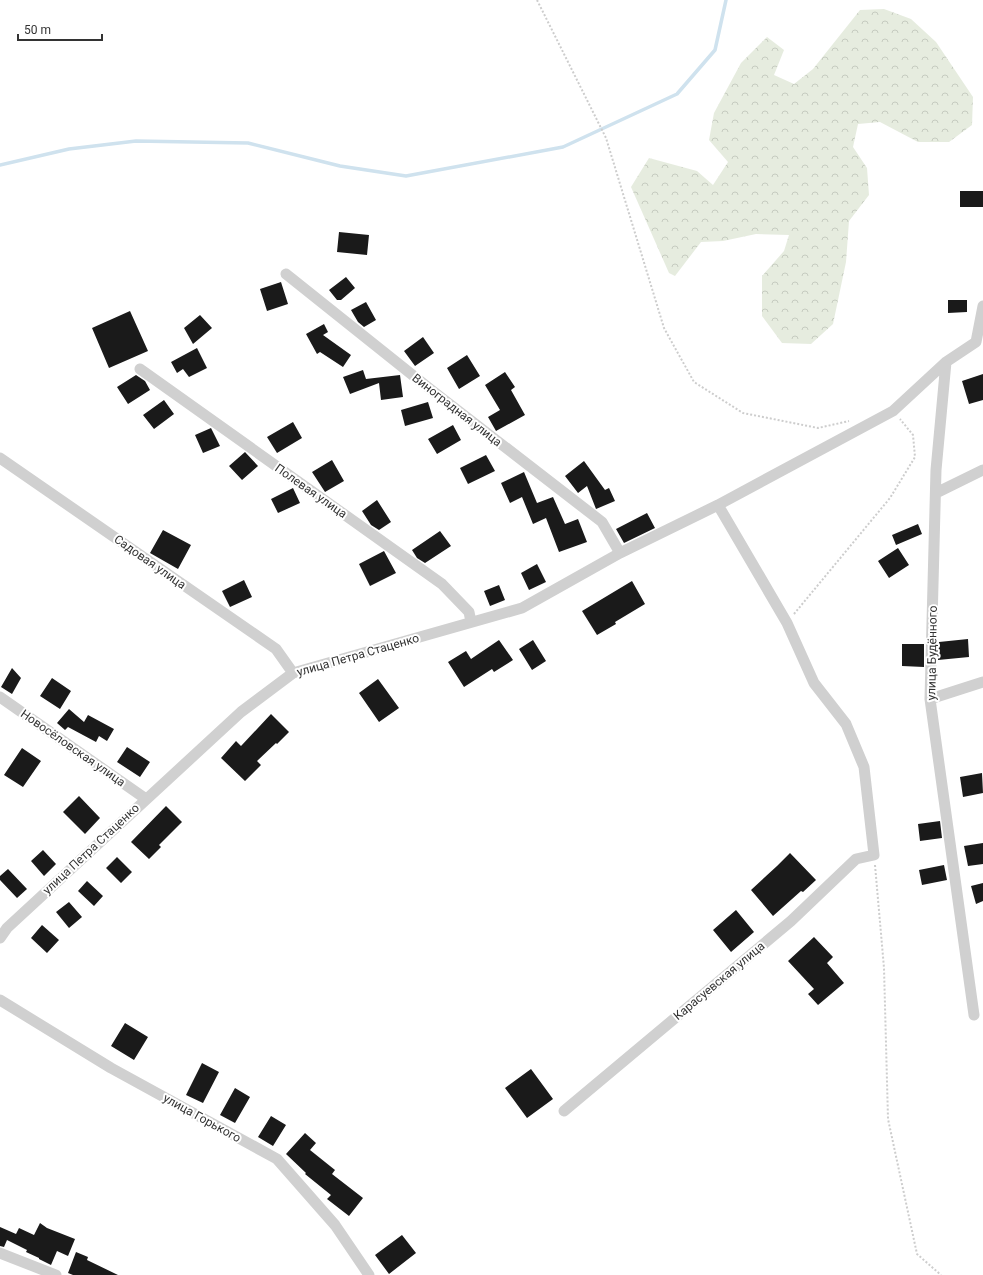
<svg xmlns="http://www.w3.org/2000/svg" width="983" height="1275" font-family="Roboto,sans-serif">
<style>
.forest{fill:url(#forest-crowns)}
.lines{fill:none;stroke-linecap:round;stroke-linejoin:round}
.stream{stroke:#cfe2ee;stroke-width:3.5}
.building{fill:#1a1a1a}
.path{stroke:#cdcdcd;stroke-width:2;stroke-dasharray:2 2;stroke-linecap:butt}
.minor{stroke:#d0d0d0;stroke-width:11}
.labels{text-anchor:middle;stroke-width:4;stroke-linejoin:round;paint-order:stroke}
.street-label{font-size:12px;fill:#333;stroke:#fff}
</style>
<defs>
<pattern id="forest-crowns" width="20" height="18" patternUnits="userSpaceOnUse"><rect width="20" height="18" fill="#e6ecdf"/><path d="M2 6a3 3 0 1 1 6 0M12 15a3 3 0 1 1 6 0" fill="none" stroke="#c6cbc0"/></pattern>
</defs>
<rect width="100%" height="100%" fill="#fff"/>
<path class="forest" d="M884 9 911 19 936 42 973 97 972 125 949 142H918L880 122 858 124 853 147 867 168 869 195 849 221 846 262 833 324 811 344 782 343 762 316V276L784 251 789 235 756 234 723 241 701 242 675 276 669 273 631 187 649 158 697 171 713 185 728 162 709 140 714 113 741 63 767 37 784 50 774 75 794 84 813 69 860 10Z"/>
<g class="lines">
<path class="stream" d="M0 165 69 149 136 141 248 143 340 166 406 176 563 147 677 94 715 50 726 0"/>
</g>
<path class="building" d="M960 191H983V207H960Z
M339 232 369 235 367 255 337 252Z
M346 277 355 288 341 300H337L329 290Z
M281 282 288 304 267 311 260 289Z
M948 300H967V312L948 313Z
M366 302 376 320 364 327 358 322 351 310Z
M130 311 148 351 109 368 92 328Z
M200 315 212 328 193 344 184 328Z
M324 324 328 332 323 335 351 355 343 367 320 352 317 354 306 334Z
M423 337 434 353 415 366 404 351Z
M197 348 207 368 189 377 183 369 177 373 171 362Z
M467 355 480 376 459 389 447 368Z
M363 370 366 379 400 375 403 397 381 400 379 383 350 394 343 377Z
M505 372 515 387 511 390 525 415 496 431 488 417 500 410 485 385Z
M983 374V400L969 404 962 381Z
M136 375 145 381 150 390 128 404 117 387Z
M164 400 174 414 154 429 143 415Z
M428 402 433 418 405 426 401 410Z
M293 422 302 438 277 453 267 437Z
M453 425 461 440 437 454 428 439Z
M211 428 220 446 203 453 195 435Z
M245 452 258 466 242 480 229 466Z
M486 455 495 471 468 484 460 468Z
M332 460 344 481 325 492 312 472Z
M584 461 605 490 609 488 615 501 596 509 587 486 578 493 565 476Z
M524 472 537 503 553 497 565 524 578 519 587 542 559 552 546 518 533 524 522 497 510 503 501 483Z
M293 488 300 503 278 513 271 499Z
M377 500 391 522 379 530 371 525 362 511Z
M647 513 655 528 624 543 616 529Z
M918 524 922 534 896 545 892 535Z
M163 530 191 545 178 569 150 553Z
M440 531 451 546 425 563 417 558 412 550Z
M898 548 909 565 889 578 878 561Z
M384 551 396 573 370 586 359 564Z
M537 564 546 582 529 590 521 573Z
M244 580 252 597 230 607 222 591Z
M632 581 645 604 615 622 616 624 597 635 582 611Z
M499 585 505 600 490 606 484 591Z
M968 639 969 657 938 660 939 642Z
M499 640 513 660 494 672 492 669 464 687 448 662 466 651 471 659Z
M533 640 546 661 532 670 519 649Z
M902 644H924V667L902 666Z
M12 668 21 678 12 694 1 687Z
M52 678 71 691 60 709 40 696Z
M378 679 399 708 379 722 359 693Z
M69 709 84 722 88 715 114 729 107 741 99 736 96 742 68 727 65 730 57 723Z
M271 714 289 732 277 744 276 743 257 761 261 765 245 781 221 758 236 741 241 746Z
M127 747 150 762 140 777 117 762Z
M22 748 41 761 23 787 4 775Z
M982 773 983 793 963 797 960 777Z
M79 796 100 818 85 834 63 812Z
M166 806 182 822 159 845 161 847 149 859 131 842Z
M940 821 942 838 920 841 918 824Z
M983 843V864L968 866 964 846Z
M43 850 56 864 44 876 31 861Z
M790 853 816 880 803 892 801 891 773 916 751 890 777 866Z
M117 857 132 872 121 883 106 868Z
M944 865 947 880 922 885 919 870Z
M8 869 27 889 17 898 0 880V876Z
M87 881 103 896 94 906 78 891Z
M983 883V901L976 904 971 886Z
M69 902 82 917 69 928 56 912Z
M736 910 754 932 731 952 713 930Z
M42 925 59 940 47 953 31 938Z
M814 937 833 957 827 963 844 983 818 1005 808 994 814 989 788 961Z
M125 1023 148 1037 134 1060 111 1046Z
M202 1063 219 1072 203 1103 186 1095Z
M531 1069 553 1099 527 1118 505 1088Z
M235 1088 250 1097 235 1123 220 1115Z
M271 1116 286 1125 273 1146 258 1137Z
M305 1133 316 1143 310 1150 335 1170 332 1174 363 1198 349 1216 327 1199 331 1195 305 1174 306 1173 286 1154Z
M40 1223 47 1228 75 1239 68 1256 57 1251 51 1265 39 1259V1258L26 1252 27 1250 7 1240 4 1247 0 1246V1227L16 1234 19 1228 34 1235Z
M402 1235 416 1253 389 1274 375 1255Z
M76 1252 88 1257 87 1260 118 1275H73L68 1273Z"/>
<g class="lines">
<path class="path" d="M537 0 606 138 664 328 694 382 743 413 818 428 849 421
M794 614 890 498 915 457 913 435 900 419
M875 865 884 968 888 1119 917 1254 941 1275"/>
<path class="minor" d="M286 274 430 389 602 522 620 553
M946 362 936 470 930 699 974 1015
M140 369 442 584 469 612 471 622
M0 458 276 649 293 673
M936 493 983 470
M0 697 146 799
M930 699 983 682
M0 938 7 928 241 712 293 673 522 608 620 553 718 505 893 411 946 362 976 342 983 306
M0 1000 111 1068 277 1159 335 1225 369 1275
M564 1111 791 921 856 859 874 855 864 767 846 724 814 683 787 623 718 505
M0 1253 56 1275"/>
</g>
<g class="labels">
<g class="street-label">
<text transform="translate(457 410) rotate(38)" y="4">Виноградная улица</text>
<text transform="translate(311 491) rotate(35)" y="4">Полевая улица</text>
<text transform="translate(150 562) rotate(35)" y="4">Садовая улица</text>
<text transform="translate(932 653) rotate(-89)" y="4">улица Будённого</text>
<text transform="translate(358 655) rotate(-16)" y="4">улица Петра Стаценко</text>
<text transform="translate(73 748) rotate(35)" y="4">Новосёловская улица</text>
<text transform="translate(91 849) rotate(-43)" y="4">улица Петра Стаценко</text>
<text transform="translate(719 981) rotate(-40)" y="4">Карасуевская улица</text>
<text transform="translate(202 1118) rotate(29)" y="4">улица Горького</text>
</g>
</g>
<path d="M18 34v6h84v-6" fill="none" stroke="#333333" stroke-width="2"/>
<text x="24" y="34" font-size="12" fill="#333333" stroke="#ffffff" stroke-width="3" paint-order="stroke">50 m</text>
</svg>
